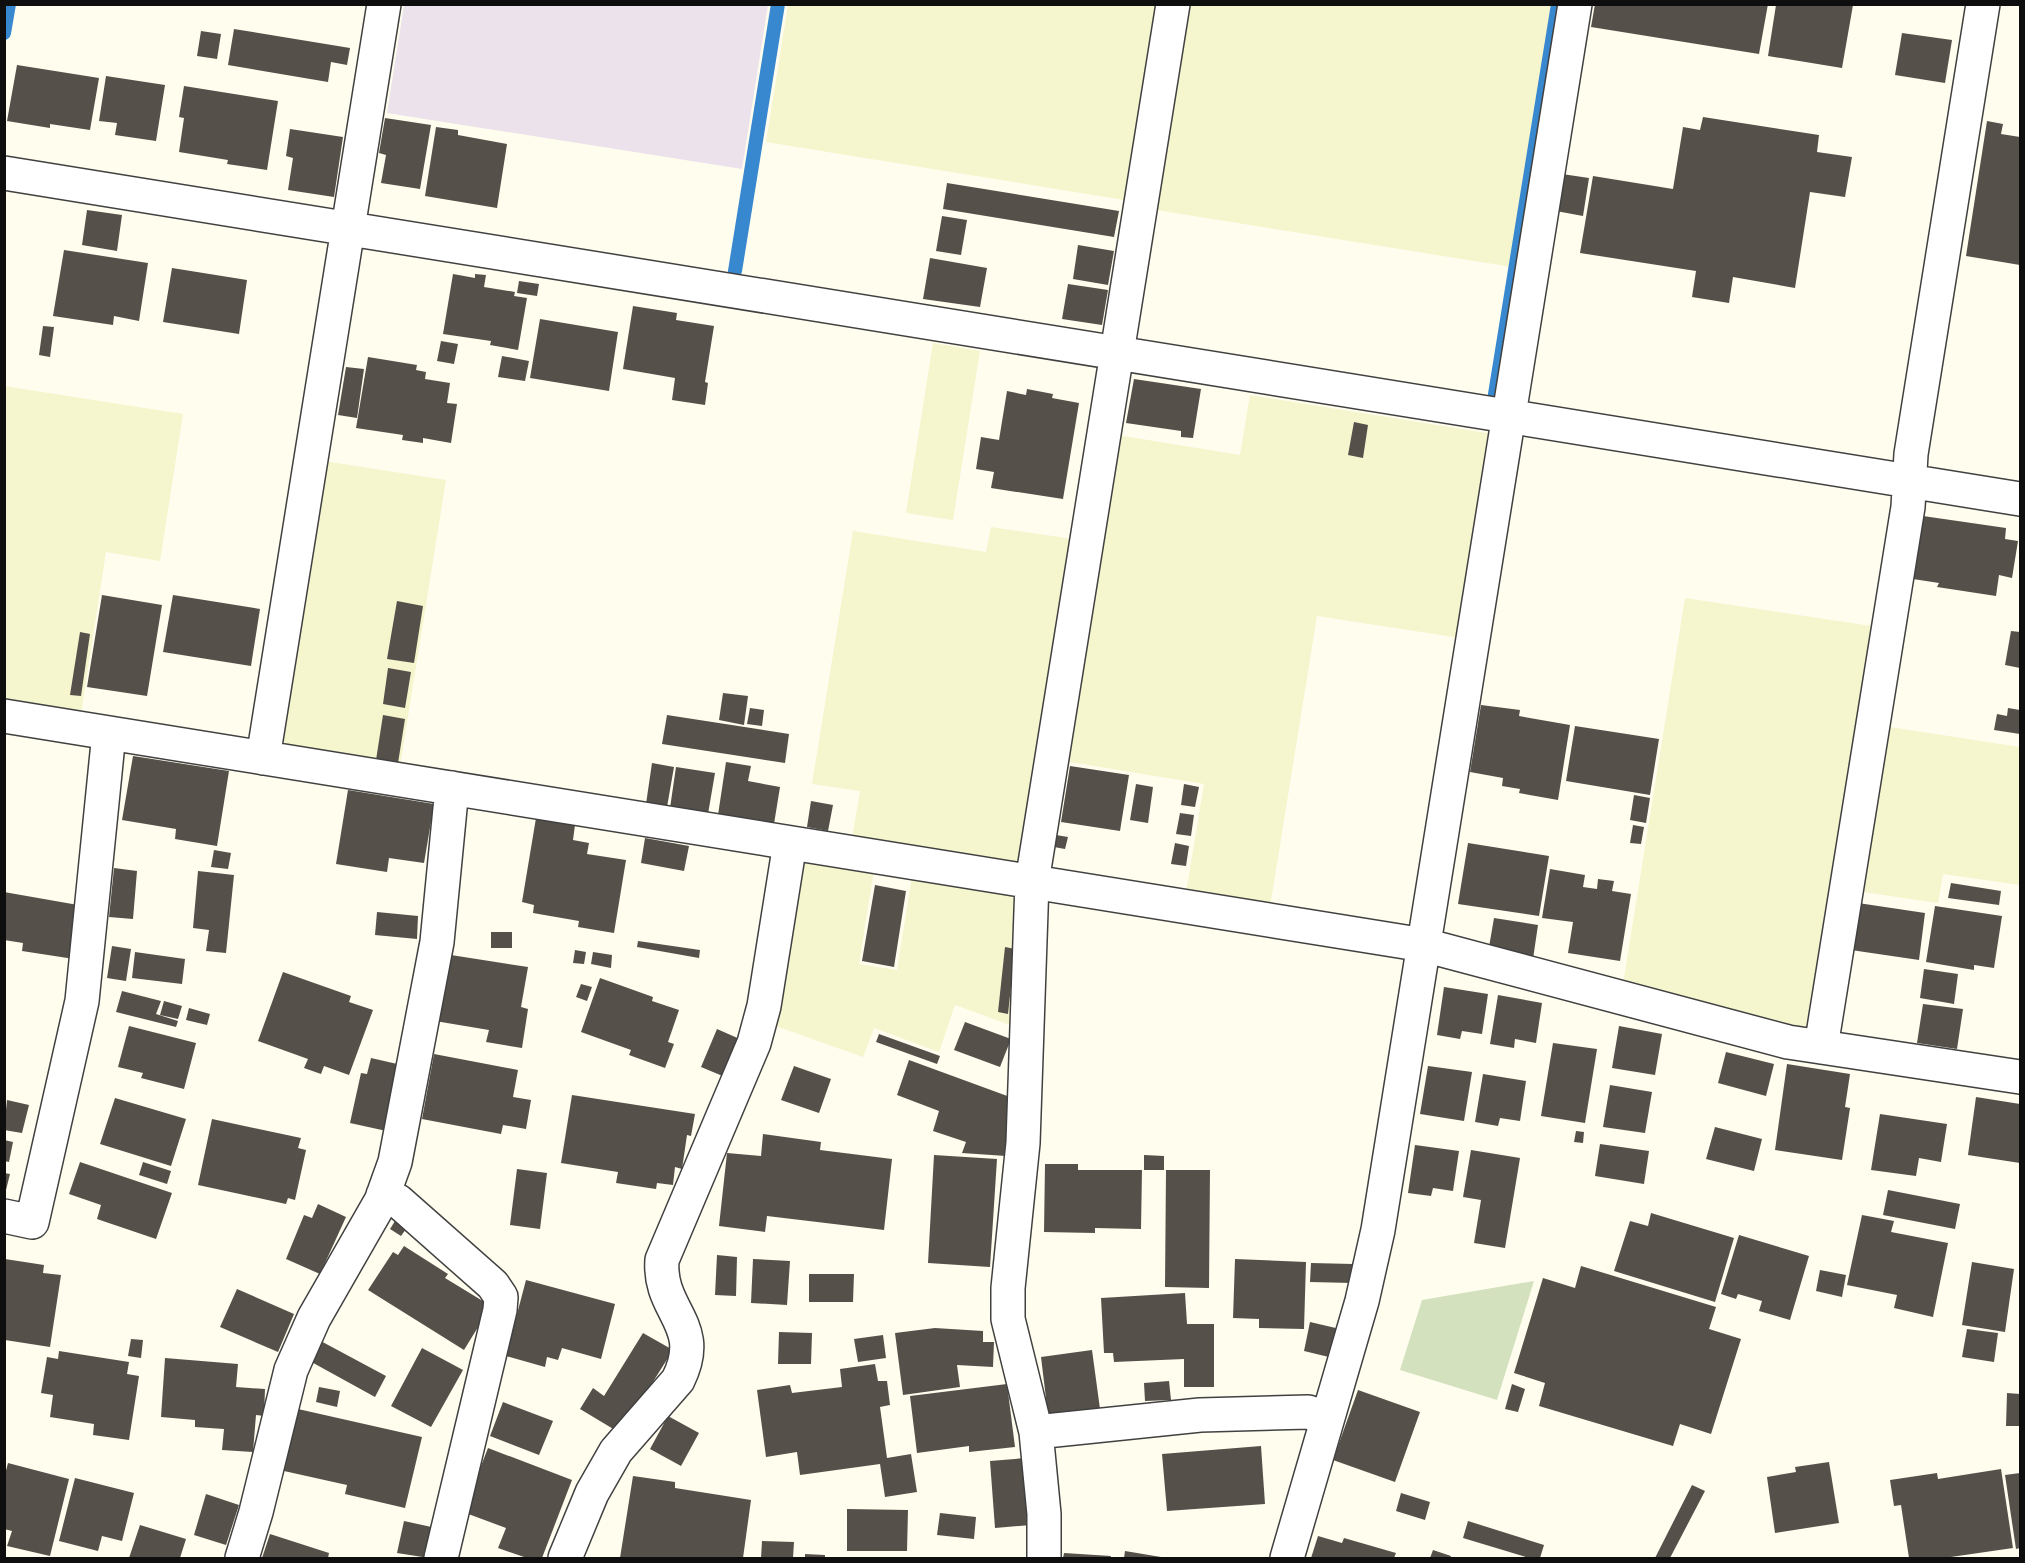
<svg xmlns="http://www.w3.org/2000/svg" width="2025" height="1563" font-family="'Roboto Serif',serif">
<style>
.industrial{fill:#ece2ec}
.farmland{fill:#f5f5ce}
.cemetery{fill:#d4e1bf}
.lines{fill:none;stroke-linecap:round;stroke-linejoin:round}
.stream{stroke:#3888cf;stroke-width:14}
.building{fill:#56504a}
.street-casing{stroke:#414141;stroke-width:36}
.street{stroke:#fff;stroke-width:33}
</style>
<rect width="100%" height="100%" fill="#fffdee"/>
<path class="industrial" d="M404 5H768L742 169 387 113Z"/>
<path class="farmland" d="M788 5H1155L1124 200 766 142Z
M1189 5H1555L1512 267 1156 210Z
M933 343 980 351 953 520 906 513Z
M4 386 183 414 160 561 106 552 81 714 5 702Z
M1250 395 1493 434 1460 638 1317 616 1270 907 1186 893 1204 784 1064 761 1117 435 1240 455Z
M324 461 446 480 400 766 289 748 280 736Z
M991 527 1073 539 1022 857 1011 865 852 839 860 791 812 784 853 531 986 552Z
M1685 598 1878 627 1814 1025 1803 1032 1623 984Z
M1883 726 2020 747V885L1943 874 1938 903 1856 891Z
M798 857 874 870 859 964 897 970 912 876 1008 891 1018 903 1013 1026 955 1005 939 1052 874 1028 863 1057 770 1024Z"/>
<path class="cemetery" d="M1534 1281 1497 1400 1400 1370 1422 1300Z"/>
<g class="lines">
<path class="stream" d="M4 33 9 4
M735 271 778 4
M1495 394 1558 4"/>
</g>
<path class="building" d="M1595 4H1768L1759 54 1591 27Z
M1776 5H1853L1842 68 1768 56Z
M234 29 350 48 347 65 331 62 328 82 228 65Z
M201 31 221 34 217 59 197 56Z
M1902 33 1952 40 1945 83 1895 75Z
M17 65 99 78 90 130 50 124V128L7 121Z
M106 76 165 85 156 141 115 135 117 123 99 121Z
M184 86 278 101 267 170 227 164 228 160 179 152 184 118 179 117Z
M1703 117 1819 135 1817 152 1852 157 1845 197 1810 192 1795 288 1733 277 1729 303 1692 297 1696 271 1580 253 1593 176 1673 189 1683 127 1700 130Z
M385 118 431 125 420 189 381 183 386 155 379 153Z
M1987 121 2003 124 2001 134 2020 137V265L1966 256Z
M436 127 458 130V135L507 144 497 208 425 196Z
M290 129 343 137 334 197 288 190 293 158 286 156Z
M1562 174 1589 178 1583 216 1556 211Z
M947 183 1119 211 1114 237 943 209Z
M87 210 122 215 117 251 82 245Z
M942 216 967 220 961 255 936 251Z
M1078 245 1114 251 1108 285 1073 279Z
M64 250 148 263 139 321 114 316 113 325 53 316Z
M930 258 987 268 980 307 923 299Z
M172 268 247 280 239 334 163 322Z
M453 274 475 278V274L486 275 484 287 515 292 514 296 527 298 518 350 490 345 491 341 443 334Z
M519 281 539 284 537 296 517 293Z
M1068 284 1108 290 1102 325 1062 319Z
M633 306 677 313 676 320 714 326 705 382 708 383 705 405 672 400 675 378 623 369Z
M540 319 618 332 609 391 530 378Z
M43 326 54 327 50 357 39 355Z
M441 341 458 344 454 364 437 361Z
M502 356 529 361 525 381 498 377Z
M368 357 417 365 416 370 426 372 425 379 450 383 447 403 457 404 451 443 423 438V443L402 440 403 435 356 428Z
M346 367 364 369 357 418 338 415Z
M1134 379 1201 389 1193 438 1181 437V431L1126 423Z
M1027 389 1053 394 1052 398 1079 403 1063 499 991 488 994 472 976 469 981 437 999 440 1007 391 1026 395Z
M1354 422 1368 425 1363 458 1348 455Z
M1923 516 2006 528 2005 539 2018 541 2012 578 1999 575 1996 596 1937 587 1939 583 1913 579Z
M102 595 162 605 147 696 87 687Z
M173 595 260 609 251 666 163 652Z
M397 601 423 606 414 663 387 659Z
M2011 631 2020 632V668L2005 665Z
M80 632 90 634 81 696 70 695Z
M388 668 411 672 405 708 383 704Z
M723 693 748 696 744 725 719 720Z
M1481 705 1520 710 1519 716 1570 725 1558 800 1519 793 1520 789 1502 786 1503 778 1470 772Z
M750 708 764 710 762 726 747 724Z
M2008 708 2020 710V734L1994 730 1997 714 2007 716Z
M383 715 405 719 398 763 376 760Z
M667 715 789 734 785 763 662 744Z
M1575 726 1659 739 1650 795 1566 781Z
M133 756 229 771 217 846 175 839 176 829 122 820Z
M726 762 751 766 748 781 780 787 774 824 718 815Z
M652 763 674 767 667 807 646 804Z
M1070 766 1129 775 1120 831 1061 822Z
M676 767 715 773 708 814 670 808Z
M1136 784 1153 787 1148 823 1130 820Z
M1184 784 1199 787 1195 807 1181 805Z
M348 790 434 804 424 863 389 858 387 872 336 864Z
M1634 795 1650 798 1646 823 1630 820Z
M811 801 833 805 828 831 807 827Z
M1180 813 1194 815 1191 836 1176 834Z
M536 818 575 825 573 840 589 843 587 854 626 860 614 933 578 927 579 921 533 913 534 905 522 902Z
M1633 825 1644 827 1641 844 1630 843Z
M1056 835 1068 837 1065 849 1054 847Z
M645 838 689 846 684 871 641 863Z
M1175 843 1189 846 1186 866 1171 864Z
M1468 843 1549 856 1539 916 1458 904Z
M214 850 231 853 228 869 211 867Z
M114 868 137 871 133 919 109 917Z
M1550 869 1585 875 1583 887 1597 889 1598 879 1614 881 1612 891 1631 894 1620 961 1568 953 1573 922 1542 918Z
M198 871 234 875 226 953 206 951 209 930 193 928Z
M1951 883 2001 891 1999 905 1948 898Z
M875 885 906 891 894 967 862 961Z
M4 892 78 905 74 959 22 951 23 943 4 940Z
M1858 903 1925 913 1919 960 1851 950Z
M1935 906 2002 916 1994 968 1974 965V970L1926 962Z
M377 912 418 916 417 939 375 935Z
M1494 918 1538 925 1533 959 1489 947Z
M491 932H512V948H491Z
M638 941 700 950 699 958 637 947Z
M112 946 131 949 126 981 107 978Z
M1005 947 1015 949 1008 1014 998 1012Z
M575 950 586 952 584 964 573 963Z
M135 952 185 959 182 984 132 978Z
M593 952 612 955 611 968 591 964Z
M451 955 528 967 521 1007 528 1009 522 1048 486 1042 489 1030 435 1021 442 981 447 982Z
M1924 969 1958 974 1954 1004 1920 998Z
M283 972 351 996 349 1002 373 1010 349 1075 324 1066 321 1074 304 1068 308 1059 258 1041Z
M600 978 653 997 652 1001 679 1010 668 1042 674 1044 665 1068 629 1055 631 1050 581 1032Z
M581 984 592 987 587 1001 576 997Z
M1444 987 1488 994 1482 1034 1462 1031 1460 1039 1437 1035Z
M122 991 161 1001 156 1014 178 1021 176 1027 116 1012Z
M1498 995 1542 1003 1536 1043 1515 1039 1514 1048 1490 1044Z
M164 1001 182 1006 178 1019 160 1015Z
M1923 1004 1963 1009 1957 1049 1917 1043Z
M189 1008 210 1014 207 1025 186 1020Z
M965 1022 1011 1039 1000 1067 954 1050Z
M129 1026 196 1043 184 1089 141 1078 143 1073 118 1067Z
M1619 1026 1662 1034 1655 1075 1612 1068Z
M717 1029 742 1040 725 1077 701 1067Z
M879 1034 940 1056 937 1064 876 1042Z
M1553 1043 1597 1049 1585 1123 1541 1116Z
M1726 1052 1774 1064 1766 1096 1718 1083Z
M434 1054 518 1070 513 1097 531 1100 526 1129 503 1125 501 1134 422 1119Z
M371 1058 406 1066 391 1132 350 1123 361 1073 367 1074Z
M909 1060 1010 1097 1006 1156 962 1153 966 1142 933 1131 939 1111 897 1095Z
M1787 1064 1850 1074 1845 1107 1850 1108 1842 1160 1775 1150Z
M794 1066 831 1079 819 1113 781 1100Z
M1428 1066 1472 1072 1464 1121 1420 1114Z
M1483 1074 1526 1081 1520 1121 1500 1118 1498 1126 1475 1122Z
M1610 1085 1652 1092 1645 1133 1603 1127Z
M572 1095 695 1114 691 1136 687 1135 682 1169 675 1167 673 1185 657 1183 656 1189 616 1183 618 1172 561 1163Z
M1976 1097 2020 1104V1163L1968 1155Z
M115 1098 186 1119 171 1166 100 1144Z
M7 1100 29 1105 22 1133 4 1130Z
M1880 1114 1947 1124 1941 1162 1919 1158 1916 1176 1871 1170Z
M212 1119 301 1138 298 1148 306 1150 295 1200 288 1198 286 1204 198 1185Z
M1715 1127 1762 1139 1754 1171 1706 1159Z
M1576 1131 1584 1132 1583 1143 1574 1142Z
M763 1134 821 1142 820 1150 892 1159 884 1230 767 1216 765 1232 719 1226 727 1153 761 1156Z
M4 1140 13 1142 9 1162 4 1161Z
M1600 1144 1649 1151 1644 1184 1595 1176Z
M1415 1145 1459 1151 1453 1191 1433 1188 1431 1196 1408 1193Z
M1471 1150 1520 1158 1505 1248 1474 1243 1481 1200 1463 1197Z
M934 1155 997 1159 990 1267 928 1263Z
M1144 1155 1164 1156V1170H1144Z
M80 1162 172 1193 156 1239 97 1219 101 1205 69 1194Z
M143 1162 171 1171 167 1184 139 1175Z
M1045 1164H1078V1170H1142L1141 1229 1095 1228V1233L1044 1232Z
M517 1169 547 1173 540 1229 510 1225Z
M1166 1170H1210L1209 1288 1165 1287Z
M4 1173 10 1174 5 1194 4 1193Z
M1888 1190 1960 1204 1955 1229 1883 1215Z
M318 1204 346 1217 320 1274 286 1259 304 1215 312 1218Z
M1651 1213 1734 1238 1715 1302 1614 1271 1630 1221 1648 1226Z
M1862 1215 1894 1221 1891 1232 1948 1243 1933 1317 1894 1308 1897 1295 1847 1285Z
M395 1221 406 1229 401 1236 390 1229Z
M1739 1235 1809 1256 1790 1320 1759 1311 1762 1301 1738 1294 1736 1299 1721 1294Z
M404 1246 448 1274 445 1278 491 1306 464 1350 368 1290 393 1252 398 1255Z
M717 1255 737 1257 736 1296 715 1295Z
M5 1259 44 1265 43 1273 61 1275 50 1347 5 1340Z
M753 1259 790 1261 787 1305 751 1303Z
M1235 1259 1306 1262 1304 1329 1259 1328V1319L1233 1318Z
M1972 1262 2014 1269 2005 1332 1962 1325Z
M1311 1263 1353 1264 1352 1283 1310 1282Z
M1581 1266 1716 1307 1709 1329 1741 1339 1711 1434 1680 1424 1673 1446 1539 1406 1545 1383 1514 1373 1543 1278 1575 1288Z
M1820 1270 1846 1275 1842 1297 1816 1291Z
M809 1274H854L853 1302H809Z
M526 1280 615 1304 601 1359 562 1348 558 1360 547 1357 545 1367 506 1356Z
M237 1289 294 1314 278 1352 220 1327Z
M1185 1293 1187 1324H1214V1387H1184V1359L1114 1362 1113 1353H1104L1101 1298Z
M1310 1322 1340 1329 1333 1358 1304 1351Z
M935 1328 983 1331V1342H994L993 1367 957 1365 960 1387 903 1395 895 1333Z
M1967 1329 1998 1333 1994 1362 1962 1357Z
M779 1332 812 1333 811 1364H778Z
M643 1333 673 1350 639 1404 615 1430 580 1409 593 1388 604 1396Z
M883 1335 886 1358 858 1362 854 1339Z
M131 1339 143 1340 141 1358 128 1356Z
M317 1339 386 1376 375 1397 306 1359Z
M422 1348 463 1370 431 1427 391 1406Z
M1092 1350 1100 1409 1048 1415 1041 1357Z
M59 1351 129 1362 127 1374 139 1376 129 1440 93 1435 94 1424 50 1417 53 1395 41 1393 47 1357 58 1359Z
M165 1358 238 1364 236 1387 265 1389 264 1416 256 1415 253 1452 222 1450 224 1429 195 1427V1420L161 1417Z
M875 1364 878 1381H887L890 1405 880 1407 887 1458 911 1454 917 1492 885 1497 880 1464 800 1475 797 1452 766 1457 757 1390 790 1385 792 1393 842 1387 840 1369Z
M1169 1381 1171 1400 1145 1401 1144 1383Z
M1007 1384 1015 1447 969 1452V1446L917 1453 910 1396Z
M1512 1384 1525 1389 1518 1412 1505 1409Z
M319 1387 340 1391 337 1407 316 1402Z
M1358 1390 1420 1412 1395 1482 1333 1460Z
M2007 1393 2020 1394V1426H2006Z
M503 1402 553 1421 539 1455 490 1436Z
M298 1409 422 1437 405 1508 345 1494 347 1485 284 1471Z
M668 1416 699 1433 681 1466 650 1449Z
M1261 1446 1265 1504 1167 1511 1162 1454Z
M488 1448 572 1480 542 1558H527L498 1548 506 1528 463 1512Z
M1026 1458 1031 1525 995 1528 990 1461Z
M1829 1462 1839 1523 1775 1533 1767 1477 1796 1472 1795 1467Z
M8 1463 69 1479 50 1556 7 1546 12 1531 4 1529V1478Z
M2001 1469 2013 1548 1944 1558H1909L1901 1505 1894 1506 1890 1480 1937 1473 1938 1479Z
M2020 1473V1548L2016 1549 2005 1475Z
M633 1476 675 1482V1488L751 1500 743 1558H620Z
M75 1478 134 1493 122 1541 102 1536 98 1551 59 1541Z
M1692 1485 1705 1491 1670 1558H1655Z
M1401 1493 1430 1502 1425 1520 1396 1511Z
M206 1494 239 1505 226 1545 194 1535Z
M847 1509 908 1510 907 1551H847Z
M940 1513 976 1517 974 1539 937 1535Z
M404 1521 436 1528 429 1558 397 1553Z
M1468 1521 1544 1545 1540 1558H1529L1463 1538Z
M140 1525 186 1539 180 1558H129Z
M270 1534 329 1553 328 1558H262Z
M1318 1536 1342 1543 1344 1538 1396 1553 1394 1558H1311Z
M762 1541 794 1542 793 1558H761Z
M1433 1550 1451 1556 1450 1558H1430Z
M1125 1551 1161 1557V1558H1124Z
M1064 1553 1111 1556 1110 1558H1063Z
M805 1554 825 1555V1558H805Z"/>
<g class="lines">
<g class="street-casing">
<path id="street" d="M4 173 2020 499
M4 716 1424 945 1788 1042 2020 1077
M263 758 384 4
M1821 1047 1908 507 1911 454 1983 4
M383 1195 398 1201 493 1285 501 1297 500 1310 441 1558
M4 1216 32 1222 82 1001 109 733
M1036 1432 1200 1415 1308 1412 1327 1418
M242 1558 256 1512 291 1370 314 1318 381 1201 395 1162 437 942 452 788
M565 1558 592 1493 616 1451 678 1380C706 1324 658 1312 662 1260L754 1043 764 1006 790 843
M1044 1558V1514L1036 1432 1008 1319V1288L1023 1143 1032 882 1173 4
M1287 1558 1362 1301 1378 1230 1575 4"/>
</g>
<use href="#street" class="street"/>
</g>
<rect width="2025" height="1563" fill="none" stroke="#0e0e0e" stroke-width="12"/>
</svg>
